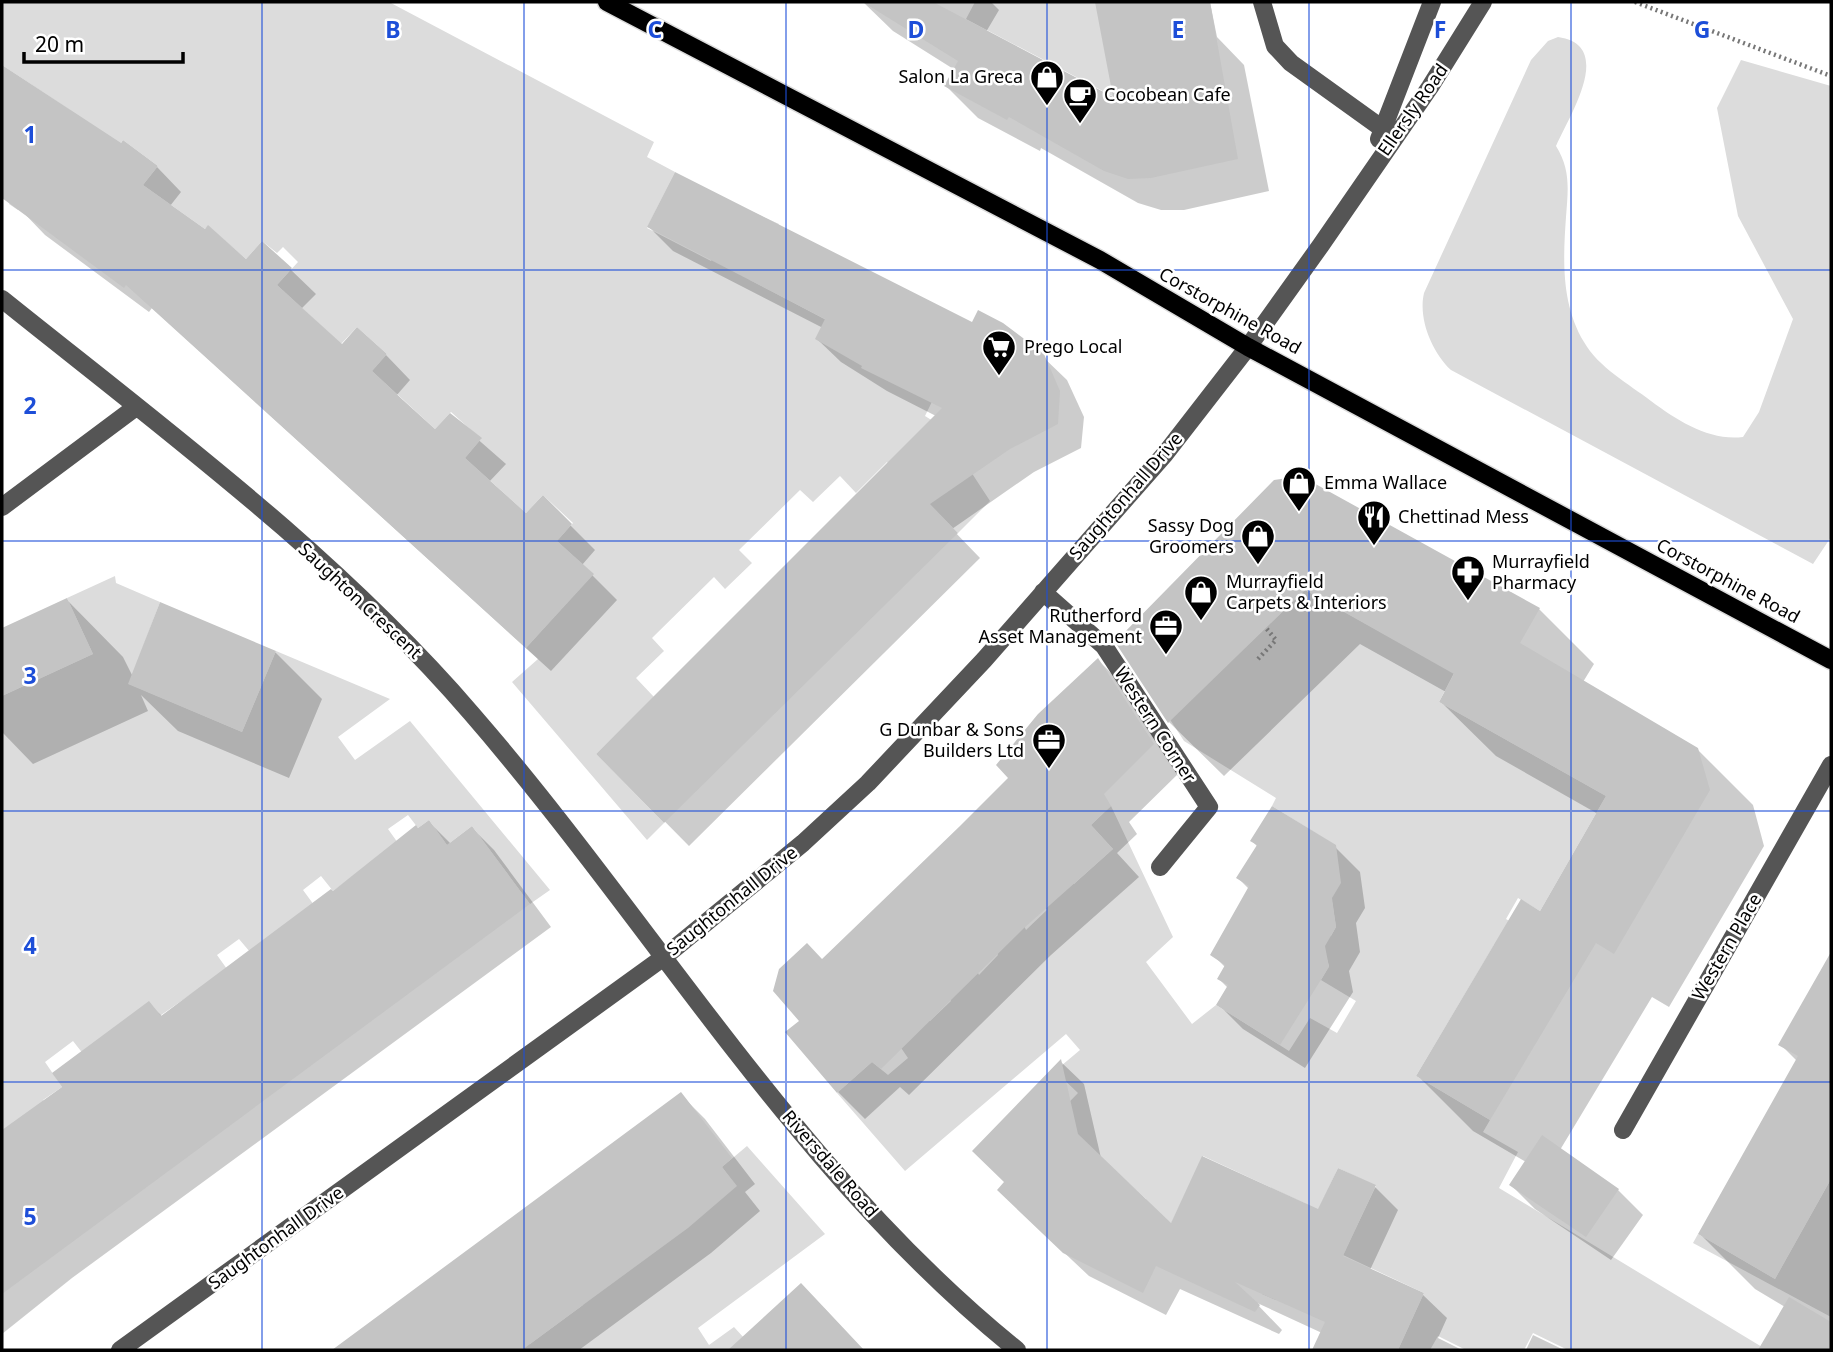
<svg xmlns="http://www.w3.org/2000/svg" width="1833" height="1352" font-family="'Noto Sans',sans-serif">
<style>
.green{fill:#dcdcdc}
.shadow{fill:#0003}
.building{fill:#c4c4c4}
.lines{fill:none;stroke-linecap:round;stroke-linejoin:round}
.major-casing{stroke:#dbdbdb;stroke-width:21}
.path{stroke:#777;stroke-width:4.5;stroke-dasharray:2 3.5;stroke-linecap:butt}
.minor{stroke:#555;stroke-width:18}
.major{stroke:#000;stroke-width:18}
.grid{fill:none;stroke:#1d4ed8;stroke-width:2;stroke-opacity:0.55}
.labels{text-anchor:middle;stroke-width:5;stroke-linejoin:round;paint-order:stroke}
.poi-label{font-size:18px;fill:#000;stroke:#fff;text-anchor:start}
.street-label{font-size:18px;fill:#000;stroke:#fff}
.grid-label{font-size:23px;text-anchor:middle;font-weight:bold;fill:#1d4ed8;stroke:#fff;stroke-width:5;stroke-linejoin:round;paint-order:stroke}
</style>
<rect width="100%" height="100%" fill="#fff"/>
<path class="green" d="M2 2H389L654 142 647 157 675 172 647 228 711 261 740 206 779 224 750 280 942 381 925 416 941 426 990 501 958 533 887 462 856 493 840 476 813 502 800 490 739 550 752 563 725 589 714 577 652 638 664 651 636 678 654 697 596 754 664 823 647 840 512 682 538 659 526 648 593 574 557 541 573 523 543 495 526 513 465 458 481 439 451 412 435 429 372 371 387 354 357 327 341 344 277 285 298 262 283 247 277 253 262 241 246 259 208 226 205 229 143 185 158 166 123 140 109 159 75 134 18 210 9 204 70 110 2 65Z
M975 2H1095L1097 5 1116 2H1170L1122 11 1114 97 966 19Z
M1558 37C1616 45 1569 116 1556 146 1571 170 1568 190 1566 217 1563 259 1561 304 1584 342 1598 367 1629 384 1651 401 1678 421 1709 441 1743 437L1759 412 1793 319 1738 216 1717 108 1741 60 1831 86V537L1813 564 1451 370C1432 352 1418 319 1424 293L1531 60 1548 41Z
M115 576 116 583 160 602 129 684 242 732 276 651 390 699 338 737 355 760 410 721 550 890 530 904 472 826 447 845 429 820 418 828 408 815 388 829 398 843 333 891 321 876 303 890 314 905 250 952 239 939 217 955 227 969 91 1064 73 1041 45 1062 62 1087 43 1100 62 1127 15 1161 2 1142V696L93 654 67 598Z
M1305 590 1454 673 1439 702 1606 796 1540 911 1518 898 1506 919 1530 933 1494 945 1416 1076 1490 1120 1483 1132 1518 1152 1499 1188 1767 1350H1568L1533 1333 1524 1350H1466L1438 1336 1430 1350H1398L1424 1293 1343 1255 1376 1186 1338 1168 1276 1300 1262 1294 1304 1203 1203 1156 1160 1247 1085 1262 1146 1199 1117 1172 1043 1129 1078 1093 1055 1071 1080 1050 1066 1034 905 1171 837 1093 872 1062 888 1075 908 1058 882 1020 930 1021 951 1001 936 969 963 944 979 975 998 955 983 925 1011 899 1026 930 1047 910 1032 879 1059 853 1074 884 1113 849 1091 825 1111 806 1173 937 1146 962 1192 1024 1216 1005 1289 1051 1310 1018 1337 1033 1356 1001 1321 980 1329 966 1318 928 1331 936 1336 927 1332 901 1319 893 1330 842 1272 806 1276 798 1184 741 1117 638 1186 704Z
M747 1146 825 1234 698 1328 709 1345 734 1327 755 1350H493L485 1342 530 1344 583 1305 564 1282 736 1186 722 1167Z
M1831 1179V1317L1693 1243 1698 1234 1775 1279Z"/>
<path class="shadow" d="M863 2H991L999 10 986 32 1115 100 1097 2H1210L1217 37 1244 65 1269 191 1184 210H1161L1138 203 1041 148 1040 151 978 118 946 86 955 70 893 31Z
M2 67 157 167 181 192 170 206 246 261 263 243 316 294 301 309 342 347 386 355 410 380 396 396 435 431 450 415 506 464 489 482 526 516 567 522 595 550 582 565 617 600 551 671 152 308 149 312 45 235 21 210 28 200 2 183Z
M649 227 973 325 1042 356 1067 380 1084 417 1081 448 1034 472 952 529 980 558 689 846 598 754 936 416 887 391 841 362 817 339 823 328 673 251Z
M1275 482 1539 609 1594 664 1583 682 1697 749 1753 805 1764 846 1669 1007 1652 997 1560 1150 1618 1190 1643 1215 1611 1260 1535 1209 1511 1185 1526 1162 1473 1131 1418 1076 1541 913 1598 814 1496 756 1441 702 1446 692 1360 644 1224 776 1169 722Z
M67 600 123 657 133 677 275 652 322 699 289 778 178 731 141 695 148 711 33 764 2 732V630Z
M1098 660 1125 687 1180 772 1129 822 1137 834 1117 853 1139 877 1051 955 909 1095 900 1087 865 1119 838 1092 801 1022 823 961 1011 778Z
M429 822 451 844 472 828 494 850 551 927 72 1278 2 1334V1132L64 1087 149 1004 163 1017Z
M1252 841 1334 846 1360 872 1365 908 1356 923 1360 952 1349 971 1353 992 1305 1068 1243 1029 1218 1004 1228 988 1219 979 1226 968 1212 954 1249 889 1238 878 1258 847Z
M1831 957V1350H1767L1763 1346 1785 1307 1755 1289 1700 1234 1797 1061 1781 1045Z
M1061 1062 1084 1084 1101 1158 1172 1226 1319 1211 1375 1187 1398 1210 1370 1270 1423 1295 1447 1318 1438 1338 1462 1350H1326L1318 1342 1322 1333 1255 1302 1282 1330 1279 1334 1180 1289 1166 1315 1089 1276 1022 1213 1006 1182Z
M681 1095 705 1119 755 1184 745 1192 760 1211 711 1253 579 1350H335Z
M824 1308 863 1350H742L736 1344Z
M1533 1335 1564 1350H1526Z"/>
<path class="building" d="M868 2H933L1113 97 1095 2H1210L1238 159 1151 178 1128 179 1104 171 1009 117 1007 120 944 86 958 61 866 4Z
M2 65 121 143 123 140 158 166 143 185 205 229 208 225 246 259 262 241 292 268 277 285 342 344 357 327 387 354 372 371 403 400 435 429 450 413 482 438 465 458 496 486 526 513 543 495 572 524 557 541 594 574 526 648 126 285 124 288 2 198Z
M675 172 972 322 978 310 1003 323 1044 354 1060 391 1058 424 1010 449 930 504 958 533 664 823 596 754 942 408 861 368 862 366 815 339 825 319 647 227Z
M1301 476 1540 608 1520 643 1698 748 1710 790 1614 954 1596 943 1490 1120 1416 1076 1521 899 1540 911 1606 796 1439 702 1454 674 1305 590 1168 723 1115 642 1274 480Z
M67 598 93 654 2 696V628Z
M160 602 276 651 242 732 128 684Z
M1098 658 1154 744 1104 794 1111 806 1091 825 1113 849 1024 928 881 1069 872 1062 837 1093 785 1032 799 1021 773 991 779 969 807 943 822 959 960 826 1008 778 996 765 1038 714Z
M1272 806 1336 845 1341 883 1332 898 1336 927 1325 946 1329 967 1280 1045 1216 1005 1228 985 1217 979 1225 965 1210 955 1249 886 1236 878 1257 845 1250 841Z
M429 820 447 845 472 826 530 904 2 1294V1130L62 1087 52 1073 149 1001 161 1016 331 889 333 891 416 825 418 828Z
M1831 952V1179L1775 1279 1698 1234 1798 1056 1778 1045Z
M1061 1059 1078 1134 1171 1223 1202 1156 1318 1209 1338 1168 1376 1185 1343 1256 1424 1293 1398 1350H1312L1325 1322 1235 1282 1260 1305 1255 1312 1156 1266 1143 1293 1063 1253 997 1190 1004 1182 972 1151Z
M681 1092 732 1158 722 1167 737 1186 688 1228 583 1305 522 1350H332Z
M1542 1135 1619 1189 1586 1237 1509 1185Z
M801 1283 864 1350H728Z
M1789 1297 1831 1322V1350H1758Z"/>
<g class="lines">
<g class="major-casing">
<path id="major" d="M607 2 1100 260 1248 347 1831 660"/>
</g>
<path class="path" d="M1635 2 1831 76
M1258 659 1276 640 1266 628"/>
<path class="minor" d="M1262 2 1275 46 1291 63 1394 137
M1379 139 1432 2
M2 299C164 429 335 555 471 713 654 924 797 1173 1017 1350
M2 507 136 407
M1043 592 1104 646 1209 807 1160 867
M1623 1130 1831 765
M120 1350 664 957 803 843 868 783 984 660 1165 454 1248 347 1321 245 1430 87 1483 2"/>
<use href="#major" class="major"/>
</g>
<path class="grid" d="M262 2V1350M524 2V1350M786 2V1350M1047 2V1350M1309 2V1350M1571 2V1350M2 270H1831M2 541H1831M2 811H1831M2 1082H1831"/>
<defs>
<g id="shop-pin" transform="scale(1.75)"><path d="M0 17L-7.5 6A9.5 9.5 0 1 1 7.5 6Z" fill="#000" stroke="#fff"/><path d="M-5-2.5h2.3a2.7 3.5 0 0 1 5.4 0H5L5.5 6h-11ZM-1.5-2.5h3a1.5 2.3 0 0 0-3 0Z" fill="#fff"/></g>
<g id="cafe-pin" transform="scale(1.75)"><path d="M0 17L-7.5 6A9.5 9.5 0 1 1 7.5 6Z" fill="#000" stroke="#fff"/><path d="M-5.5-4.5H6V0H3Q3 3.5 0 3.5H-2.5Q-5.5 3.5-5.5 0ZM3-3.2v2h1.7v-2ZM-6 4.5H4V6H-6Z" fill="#fff"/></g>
<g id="supermarket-pin" transform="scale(1.75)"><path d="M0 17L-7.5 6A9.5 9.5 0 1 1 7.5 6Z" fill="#000" stroke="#fff"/><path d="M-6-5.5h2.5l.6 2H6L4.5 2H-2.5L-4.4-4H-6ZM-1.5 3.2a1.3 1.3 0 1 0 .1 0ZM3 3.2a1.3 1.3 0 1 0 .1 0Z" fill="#fff"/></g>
<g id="restaurant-pin" transform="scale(1.75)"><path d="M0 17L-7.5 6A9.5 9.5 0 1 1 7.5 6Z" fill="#000" stroke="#fff"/><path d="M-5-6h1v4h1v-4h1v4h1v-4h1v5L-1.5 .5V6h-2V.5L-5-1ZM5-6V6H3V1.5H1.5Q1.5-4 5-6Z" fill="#fff"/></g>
<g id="pharmacy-pin" transform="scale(1.75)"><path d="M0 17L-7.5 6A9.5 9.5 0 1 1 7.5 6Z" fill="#000" stroke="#fff"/><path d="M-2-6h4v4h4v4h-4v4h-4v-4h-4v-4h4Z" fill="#fff"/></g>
<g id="office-pin" transform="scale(1.75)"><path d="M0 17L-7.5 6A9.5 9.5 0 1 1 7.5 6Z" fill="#000" stroke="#fff"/><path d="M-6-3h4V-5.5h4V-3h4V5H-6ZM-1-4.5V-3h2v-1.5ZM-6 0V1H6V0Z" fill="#fff"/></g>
</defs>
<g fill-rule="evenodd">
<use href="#shop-pin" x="1047" y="77"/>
<use href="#cafe-pin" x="1080" y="95"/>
<use href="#supermarket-pin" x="999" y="347"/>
<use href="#shop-pin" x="1299" y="483"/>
<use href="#restaurant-pin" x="1374" y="517"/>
<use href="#shop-pin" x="1258" y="536"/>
<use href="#pharmacy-pin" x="1468" y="572"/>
<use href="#shop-pin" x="1201" y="592"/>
<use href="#office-pin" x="1166" y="626"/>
<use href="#office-pin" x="1049" y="740"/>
</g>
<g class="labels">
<g class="poi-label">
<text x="1023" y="83" text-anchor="end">Salon La Greca</text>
<text x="1104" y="101">Cocobean Cafe</text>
<text x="1024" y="353">Prego Local</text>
<text x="1324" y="489">Emma Wallace</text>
<text x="1398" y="523">Chettinad Mess</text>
<text x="1234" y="532" text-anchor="end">Sassy Dog<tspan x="1234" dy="21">Groomers</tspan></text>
<text x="1492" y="568">Murrayfield<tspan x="1492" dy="21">Pharmacy</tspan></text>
<text x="1226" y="588">Murrayfield<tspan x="1226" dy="21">Carpets &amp; Interiors</tspan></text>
<text x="1142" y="622" text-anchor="end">Rutherford<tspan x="1142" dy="21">Asset Management</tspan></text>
<text x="1024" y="736" text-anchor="end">G Dunbar &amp; Sons<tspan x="1024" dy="21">Builders Ltd</tspan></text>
</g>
<g class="street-label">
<text transform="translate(1413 110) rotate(-55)" y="6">Ellersly Road</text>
<text transform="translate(1230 311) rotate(29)" y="6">Corstorphine Road</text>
<text transform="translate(1126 496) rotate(-49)" y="6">Saughtonhall Drive</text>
<text transform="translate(1728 581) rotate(28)" y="6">Corstorphine Road</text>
<text transform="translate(360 601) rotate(43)" y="6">Saughton Crescent</text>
<text transform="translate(1155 725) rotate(57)" y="6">Western Corner</text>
<text transform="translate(732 901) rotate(-39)" y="6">Saughtonhall Drive</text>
<text transform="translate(1727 947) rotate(-60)" y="6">Western Place</text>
<text transform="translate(830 1164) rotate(49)" y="6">Riversdale Road</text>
<text transform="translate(276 1238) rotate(-36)" y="6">Saughtonhall Drive</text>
</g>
</g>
<g class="grid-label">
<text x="393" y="38">B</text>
<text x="655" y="38">C</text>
<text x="916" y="38">D</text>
<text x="1178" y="38">E</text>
<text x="1440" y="38">F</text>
<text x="1702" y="38">G</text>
<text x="30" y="143">1</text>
<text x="30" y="414">2</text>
<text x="30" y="684">3</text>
<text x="30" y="954">4</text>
<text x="30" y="1225">5</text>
</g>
<rect width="1833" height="1352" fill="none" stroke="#000000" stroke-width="7"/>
<path d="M24 52v10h159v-10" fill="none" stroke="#000000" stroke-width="3.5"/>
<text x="35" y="52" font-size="21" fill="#000000" stroke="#ffffff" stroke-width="5" paint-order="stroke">20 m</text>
</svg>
